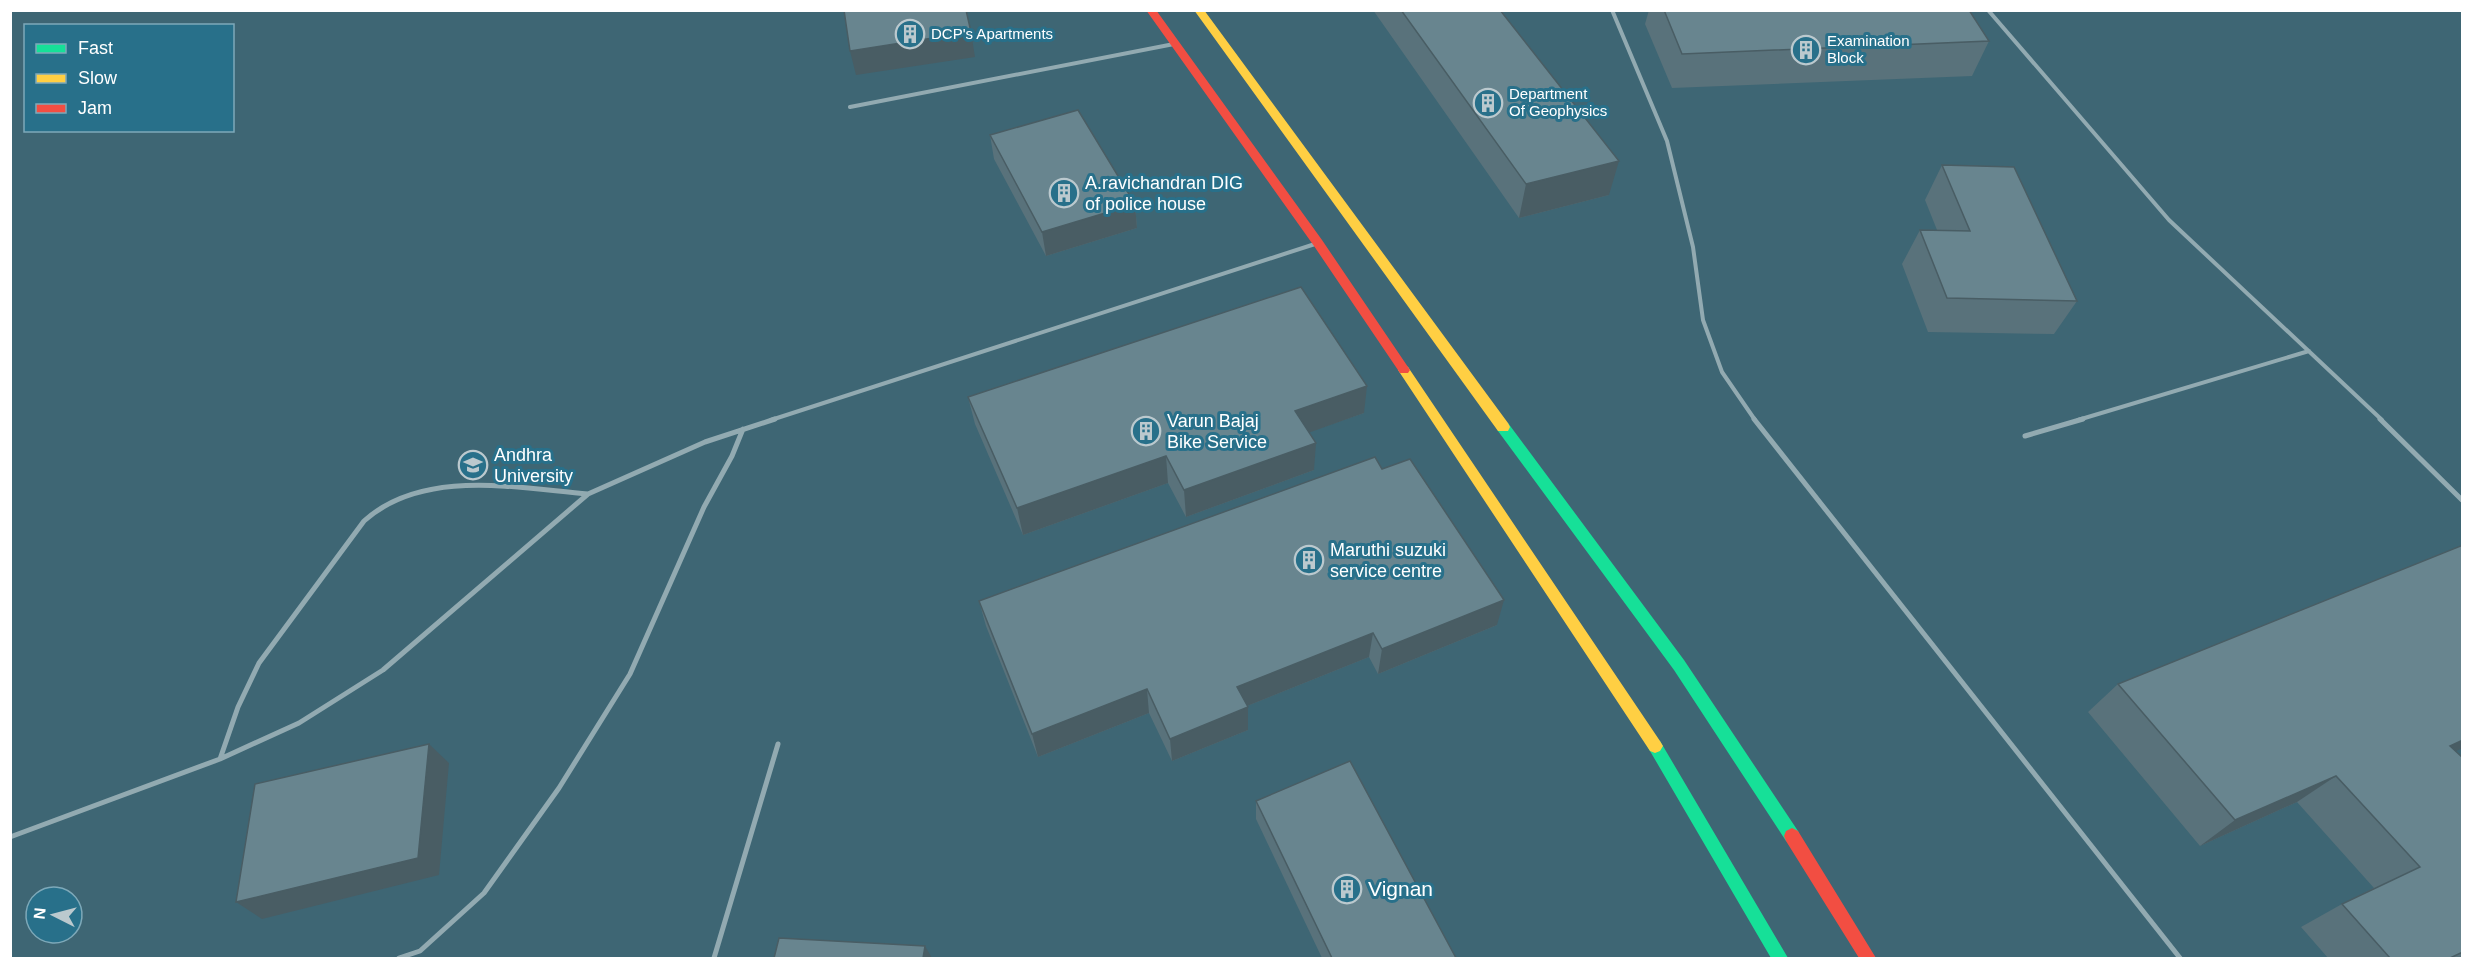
<svg xmlns="http://www.w3.org/2000/svg" width="2473" height="969" font-family="Helvetica,sans-serif">
<style>
.lines{fill:none;stroke-linecap:round;stroke-linejoin:round}
.lane-far1{stroke:#92aab1;stroke-width:4}
.lane{stroke:#92aab1;stroke-width:5}
.fast{fill:#16e098;fill-rule:evenodd}
.slow{fill:#ffcf43;fill-rule:evenodd}
.jam{fill:#f24e42;fill-rule:evenodd}
.wall{fill:#59727b}
.shaded-wall{fill:#495d64}
.building{fill:#68858f;stroke:#495d64;stroke-width:1.5}
.labels{text-anchor:middle;stroke-width:6;stroke-linejoin:round;paint-order:stroke}
.far-poi-label{font-size:15px;fill:#fff;stroke:#28708a;text-anchor:start}
.poi-label{font-size:18px;fill:#fff;stroke:#28708a;text-anchor:start}
.near-poi-label{font-size:21px;fill:#fff;stroke:#28708a;text-anchor:start}
</style>
<rect width="100%" height="100%" fill="#3e6674"/>
<g class="lines">
<path class="lane-far1" d="M1612 10 1667 141 1693 247 1703 320 1722 372 1755 420
M1988 10 2169 220 2382 420
M850 107 1174 44
M771 420 1315 244
M2078 420 2309 351"/>
<path class="lane" d="M1754 419 2180 958
M2380 419 2462 500
M2025 436 2083 419
M220 759 238 707 259 663 364 521C423 468 516 488 588 494
M10 837 220 759 299 723 383 670 588 494 705 442 775 419
M399 958 420 951 484 893 559 788 630 674 704 507 732 456 743 429
M714 958 778 744"/>
<path class="fast" d="M1503 422 1508 423 1684 660 1798 831 1800 836 1798 841 1792 844 1786 841 1674 670 1498 431 1496 427 1498 423Z
M1655 739 1660 741 1788 958H1771L1650 751 1647 746 1650 741Z"/>
<path class="slow" d="M1194 10H1204L1508 423 1510 427 1508 431H1498Z
M1404 365 1408 367 1660 741 1663 746 1660 751 1655 753 1650 751 1400 373 1398 370 1400 367Z"/>
<path class="jam" d="M1146 10H1156L1322 240 1408 367 1410 370 1408 373H1400L1314 246Z
M1792 828 1798 831 1876 958H1859L1786 841 1784 836 1786 831Z"/>
</g>
<path class="wall" d="M1373 10H1500L1609 195 1519 218Z
M1649 10H1969L1989 41 1972 76 1672 88 1645 24Z
M990 135 1135 204 1137 228 1046 256 994 159Z
M1942 165 2077 301 2054 334 1928 332 1902 264 1920 230H1937L1925 200Z
M968 397 1364 413 1309 432 1314 470 1186 517 1168 483 1023 535 975 424Z
M1382 469 1497 625 1378 674 1369 657 1247 706 1248 730 1172 761 1149 713 1038 757 986 626 979 601Z
M2118 684 2455 751 2463 758V958H2328L2301 927 2342 904 2374 888 2297 802 2200 846 2088 712Z
M1256 801 1456 958H1322L1256 819Z"/>
<path class="shaded-wall" d="M971 32 975 57 856 75 850 51Z
M1619 161 1609 195 1519 218 1526 184Z
M1135 204 1137 228 1046 256 1042 232Z
M1367 386 1364 413 1294 438 1295 411Z
M1316 443 1314 470 1186 517 1184 490Z
M1166 456 1168 483 1023 535 1017 508Z
M1504 600 1497 625 1378 674 1382 649Z
M1373 633 1369 657 1237 710V687Z
M1147 689 1149 713 1038 757 1032 734Z
M1248 707V730L1172 761 1170 739Z
M2463 740V748L2408 772 2450 746Z
M429 744 449 763 439 875 262 919 236 902Z
M2336 776 2297 802 2200 846 2235 820Z
M925 946 932 958H923Z"/>
<path class="building" d="M844 10H966L971 32 850 51Z
M1401 10H1500L1619 161 1526 184Z
M1664 10H1969L1989 41 1682 54Z
M1078 110 1135 204 1042 232 990 135Z
M1942 165 2014 167 2077 301 1947 298 1920 230 1970 231Z
M1301 287 1367 386 1295 411 1316 443 1184 490 1166 456 1017 508 968 397Z
M1375 457 1382 469 1410 459 1504 600 1382 649 1373 633 1237 687 1248 707 1170 739 1147 689 1032 734 979 601Z
M2463 545V740L2450 746 2463 758V952L2450 958H2390L2342 904 2420 867 2336 776 2235 820 2118 684Z
M429 744 418 858 236 902 255 784Z
M1350 761 1456 958H1332L1256 801Z
M779 938 925 946 923 958H774Z"/>
<defs>
<g id="building-ring" transform="scale(1.5)"><circle r="9.5" fill="#28708a" stroke="#bbc9ce" stroke-width="1.5"/><path d="M-4-6H4V6H1V3H-1V6H-4ZM-2.5-4.3h1.7v1.8h-1.7ZM.8-4.3h1.7v1.8H.8ZM-2.5-1h1.7V.8h-1.7ZM.8-1h1.7V.8H.8Z" fill="#bbc9ce"/></g>
<g id="university-ring" transform="scale(1.5)"><circle r="9.5" fill="#28708a" stroke="#bbc9ce" stroke-width="1.5"/><path d="M0-5L7-2L0 1L-7-2ZM-4 1L0 2.5L4 1V4Q0 6-4 4Z" fill="#bbc9ce"/></g>
</defs>
<g fill-rule="evenodd">
<use href="#building-ring" x="910" y="34"/>
<use href="#building-ring" x="1806" y="50"/>
<use href="#building-ring" x="1488" y="103"/>
<use href="#building-ring" x="1064" y="193"/>
<use href="#building-ring" x="1146" y="431"/>
<use href="#university-ring" x="473" y="465"/>
<use href="#building-ring" x="1309" y="560"/>
<use href="#building-ring" x="1347" y="889"/>
</g>
<g class="labels">
<g class="far-poi-label">
<text x="931" y="39">DCP's Apartments</text>
<text x="1827" y="46">Examination<tspan x="1827" dy="17">Block</tspan></text>
<text x="1509" y="99">Department<tspan x="1509" dy="17">Of Geophysics</tspan></text>
</g>
<g class="poi-label">
<text x="1085" y="189">A.ravichandran DIG<tspan x="1085" dy="21">of police house</tspan></text>
<text x="1167" y="427">Varun Bajaj<tspan x="1167" dy="21">Bike Service</tspan></text>
<text x="494" y="461">Andhra<tspan x="494" dy="21">University</tspan></text>
<text x="1330" y="556">Maruthi suzuki<tspan x="1330" dy="21">service centre</tspan></text>
</g>
<g class="near-poi-label">
<text x="1368" y="896">Vignan</text>
</g>
</g>
<rect width="2473" height="969" fill="none" stroke="#ffffff" stroke-width="24"/>
<rect x="24" y="24" width="210" height="108" fill="#28708a" stroke="#7ea9b9" stroke-width="1.5"/>
<rect x="36" y="44" width="30" height="9" fill="#16e098" stroke="#7ea9b9" stroke-width="1.5"/>
<text x="78" y="54" font-size="18" fill="#ffffff">Fast</text>
<rect x="36" y="74" width="30" height="9" fill="#ffcf43" stroke="#7ea9b9" stroke-width="1.5"/>
<text x="78" y="84" font-size="18" fill="#ffffff">Slow</text>
<rect x="36" y="104" width="30" height="9" fill="#f24e42" stroke="#7ea9b9" stroke-width="1.5"/>
<text x="78" y="114" font-size="18" fill="#ffffff">Jam</text>
<g transform="translate(54 915) rotate(276)"><circle r="28" fill="#28708a" stroke="#7ea9b9" stroke-width="1.5"/>
<path d="M0-4.5L10 22L0 15L-10 22Z" fill="#bbc9ce"/>
<text y="-9" font-size="16" font-weight="bold" text-anchor="middle" fill="#ffffff">N</text>
</g>
</svg>
